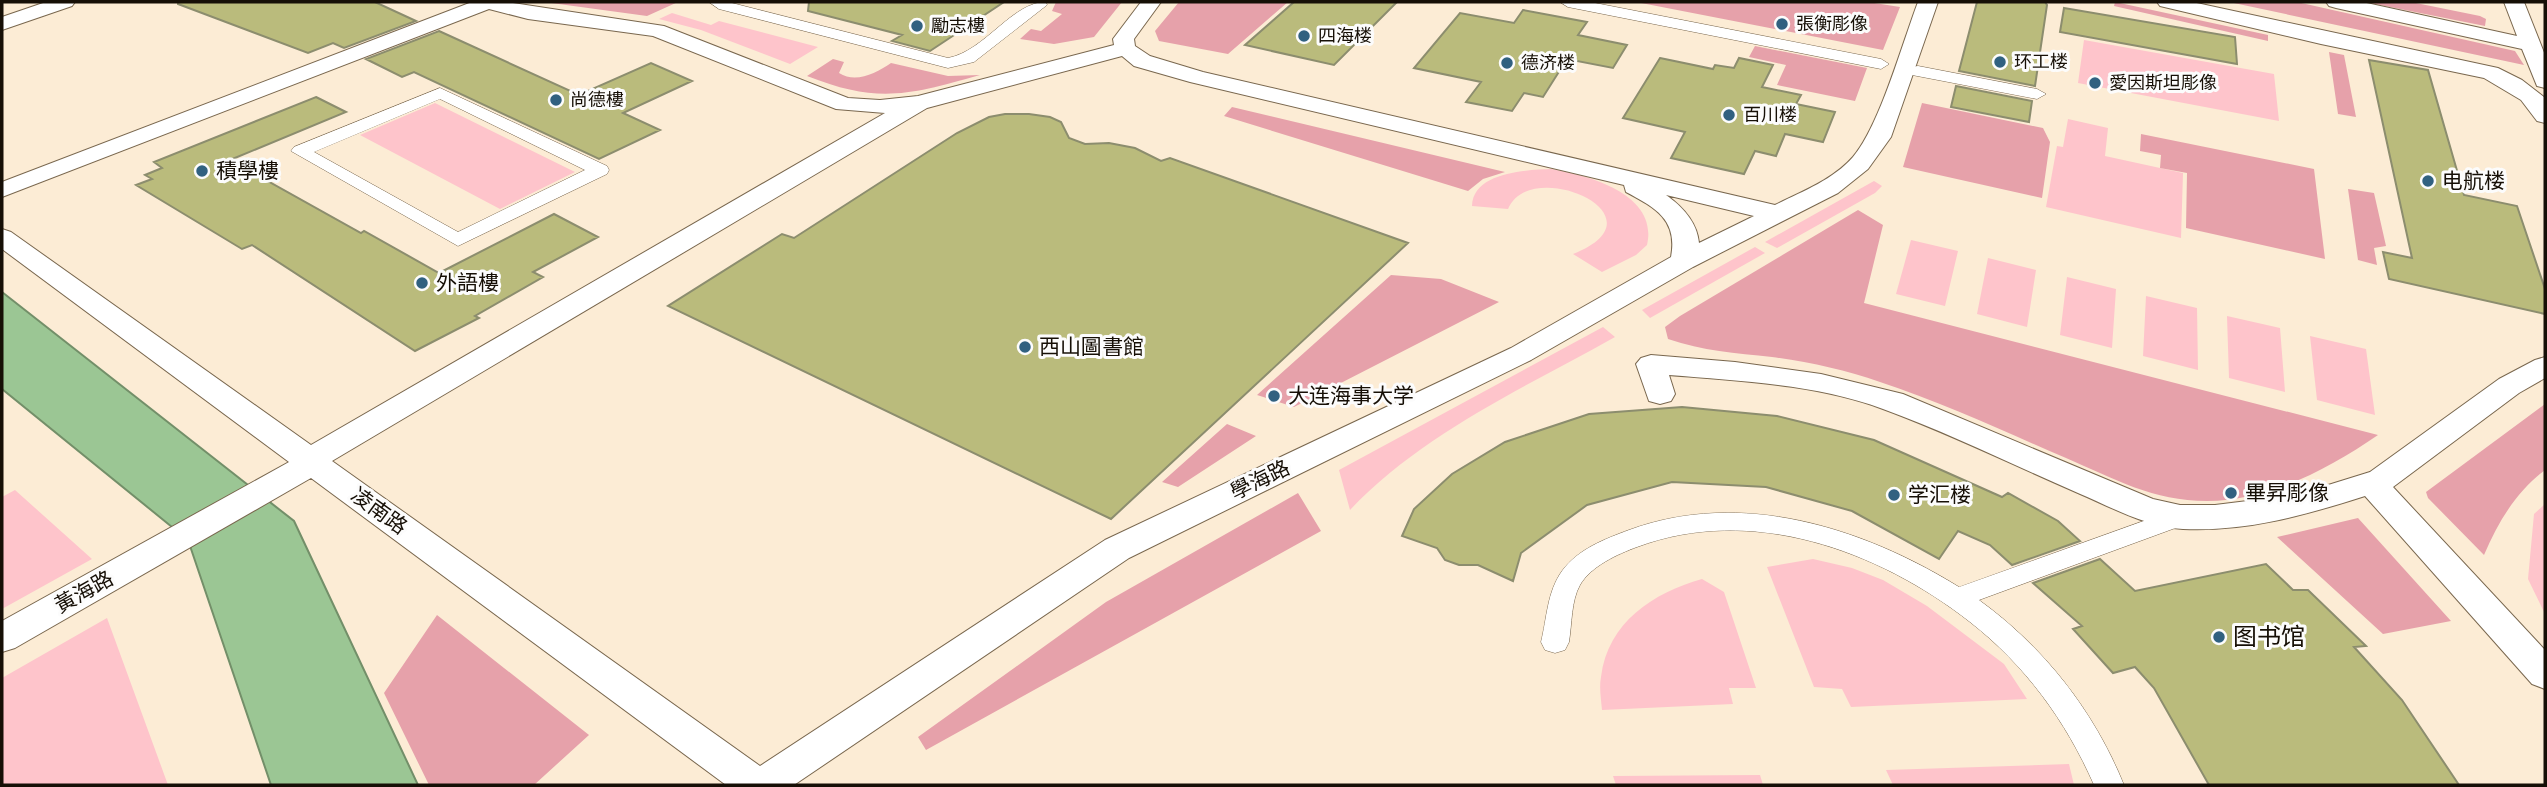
<svg xmlns="http://www.w3.org/2000/svg" width="2547" height="787" font-family="'Alegreya Sans','Noto Sans SC',sans-serif">
<style>
.green{fill:#fec4cb}
.forest{fill:#e6a1aa}
.water{fill:#9bc694;stroke:#738f69;stroke-width:2}
.building{fill:#babb7c;stroke:#8c8d6e;stroke-width:2}
.lines{fill:none;stroke-linecap:round;stroke-linejoin:round}
.pedestrian-casing{stroke:#79674e;stroke-width:1}
.minor-casing{stroke:#79674e;stroke-width:2}
.pedestrian{fill:#fff;fill-rule:evenodd}
.minor{fill:#fff;fill-rule:evenodd}
.poi-dot{fill:#316180;stroke:#fcfcfc;stroke-width:2.5}
.labels{text-anchor:middle;stroke-width:6;stroke-linejoin:round;paint-order:stroke}
.far-poi-label{font-size:18px;fill:#160f06;stroke:#fcfcfc;text-anchor:start}
.poi-label{font-size:21px;fill:#160f06;stroke:#fcfcfc;text-anchor:start}
.street-label{font-size:21px;fill:#160f06;stroke:#fcfcfc}
.near-poi-label{font-size:24px;fill:#160f06;stroke:#fcfcfc;text-anchor:start}
</style>
<rect width="100%" height="100%" fill="#fcecd5"/>
<path class="green" d="M672 13 711 25 719 21 818 47 790 64 701 30 659 19Z
M2084 40 2274 74 2279 121 2078 83Z
M435 103 575 172 500 209 360 135Z
M2068 119 2108 128 2105 156 2183 173 2181 238 2046 207 2057 146 2063 147Z
M1551 169C1588 175 1659 194 1647 245L1636 255 1602 272 1573 254C1670 216 1530 155 1508 209L1472 206C1473 172 1526 170 1551 169Z
M1874 181 1882 186 1875 193 1777 248 1765 242Z
M1911 240 1958 251 1945 306 1896 294Z
M1755 247 1765 253 1650 318 1642 310Z
M1988 258 2036 270 2027 327 1977 314Z
M2067 277 2116 289 2112 348 2060 335Z
M2146 296 2197 308 2198 370 2143 356Z
M2227 316 2280 328 2285 392 2229 378Z
M1603 327 1615 337C1524 388 1423 433 1350 510L1339 470Z
M2310 336 2366 349 2375 415 2317 400Z
M15 490 92 559 2 609V497Z
M2545 504V614L2528 579 2534 514Z
M1813 559 1852 568 1883 580 1927 606 2004 664 2027 699 1851 707 1842 689 1814 687 1767 567Z
M1702 579 1724 592 1756 688H1729L1733 704 1602 710C1601 699 1599 687 1601 677 1608 622 1653 593 1702 579Z
M107 618 168 785H2V678Z
M2069 764 2074 785H1893L1886 770Z
M1760 775 1763 785H1616L1613 776Z"/>
<path class="forest" d="M544 2H678L647 16Z
M1056 2H1122L1094 37 1054 44 1020 39 1031 29 1041 31 1062 14 1052 11Z
M1179 2H1288L1228 54 1159 41 1155 31Z
M1636 2H1868L1900 7 1883 50Z
M2115 2 2268 35V41L2114 6Z
M2229 2H2297L2515 51 2524 65Z
M2365 2H2411L2480 16 2486 19 2485 26Z
M1755 46 1867 68 1855 101 1777 85 1786 65 1749 57Z
M2329 52 2344 55 2356 117 2338 114Z
M833 59 844 62 839 73C856 84 876 73 891 63L948 76 980 75C909 95 878 104 807 76Z
M1922 103 2043 128 2050 142 2042 198 1903 167Z
M1232 107 1505 172 1483 179 1468 191 1224 116Z
M2141 134 2314 169 2325 259 2186 228 2187 173 2160 168 2161 155 2140 151Z
M2348 189 2374 193 2386 246 2374 248 2377 265 2358 260Z
M1858 210 1883 225 1864 303 2378 435C2327 470 2270 500 2207 501 2153 501 2115 479 2066 458 2005 432 1944 403 1880 382 1845 370 1809 362 1772 357 1735 353 1703 351 1668 339L1665 327 1680 316Z
M1391 275 1441 279 1499 302 1294 407 1257 395Z
M2545 404V470C2516 492 2498 522 2484 555L2428 498 2426 492Z
M1227 424 1256 436 1178 487 1162 482Z
M1298 493 1321 531 926 750 918 737 1106 602Z
M2358 518 2451 621 2383 634 2277 537Z
M437 615 589 735 534 785H429L384 693Z"/>
<path class="water" d="M2 292 294 521 418 785H271L188 540 2 389Z"/>
<path class="building" d="M178 2H375L416 21 344 48 333 43 308 53 178 4Z
M809 2H1004L930 51 892 41 902 35 808 11Z
M1294 2H1397L1334 65 1245 45Z
M1977 2H2045L2047 5 2035 86 1959 71Z
M2064 8 2235 37 2237 64 2060 32Z
M1523 10 1587 22 1578 35 1627 45 1613 68 1567 59 1543 97 1524 93 1512 111 1466 102 1481 82 1414 68 1460 13 1514 23Z
M439 31 579 95 651 63 692 81 623 113 660 130 599 159 414 72 402 77 366 59Z
M1660 58 1713 69 1715 65 1734 68 1739 58 1773 65 1762 87 1801 95 1796 104 1835 112 1823 142 1785 134 1776 156 1755 151 1744 174 1671 158 1685 132 1623 118Z
M2369 60 2428 70 2464 195 2517 206 2545 289V314L2389 279 2383 252 2412 258Z
M1956 86 2032 101 2029 122 1951 107Z
M316 97 346 112 230 160 361 233 364 231 439 273 554 214 598 237 533 272 543 277 475 316 479 318 415 351 252 245 242 249 136 185 152 179 145 175 162 168 154 162Z
M1005 114H1029L1050 117 1061 122 1069 138 1085 144 1109 143 1135 148 1161 161 1170 158 1408 243 1111 519 668 306 782 234 794 238 957 133 989 117Z
M1682 407 1777 416 1874 440 2002 497 2008 493 2058 521 2080 541 2012 565 1990 545 1958 531 1939 559 1852 511 1766 487 1672 482 1587 505 1521 553 1513 581 1478 565H1459L1445 560 1437 548 1402 536 1414 509 1452 474 1505 442 1589 414Z
M2100 559 2135 591 2266 564 2293 590H2308L2366 646 2354 647 2402 700 2459 785H2209L2154 688 2135 667 2113 673 2073 629 2082 626 2033 583Z"/>
<g class="lines">
<g class="pedestrian-casing">
<path id="pedestrian" d="M709 2H728L948 58C985 51 1012 2 1046 2L1047 5 974 62 948 68 719 9Z
M1560 2H1590L1881 59 1889 64 1881 69 1568 7Z
M1918 66 2037 89 2046 94 2037 99 1912 75 1910 71 1912 67Z
M440 88 607 166 609 170 607 174 458 246 291 151 294 147ZM440 99 585 170 458 232 314 152Z
M2180 508 2189 511 2193 517 2189 523 1979 600C2044 647 2094 711 2124 785H2094C2066 721 2025 665 1970 622 1878 550 1751 504 1637 547 1618 554 1591 566 1580 585 1571 601 1572 624 1569 642L1565 650 1555 653 1545 650 1541 642C1547 618 1547 592 1562 571 1578 549 1605 539 1629 530 1741 489 1862 527 1959 587Z"/>
</g>
<g class="minor-casing">
<path id="minor" d="M46 2H75L72 6 2 30V17Z
M472 2H507L664 26 848 98 880 100 918 96 1114 45 1113 39 1141 2H1161L1134 39 1135 46 1150 56 1203 72 1775 205C1801 192 1833 180 1853 157 1880 125 1902 44 1918 2H1938L1891 137 1868 169 1838 193 1693 267 1531 360 1129 558 794 785H726L311 478 15 648 2 652V621L289 462 2 249V229L11 232 311 445 885 113 836 109 653 36 528 19 489 9 2 197V182ZM1122 56 1134 66 1190 82 1624 185 1626 192C1656 208 1678 220 1671 257L1511 348 1105 540 760 766 332 461 927 108ZM1666 195 1754 216 1699 243C1697 222 1683 207 1666 195Z
M2157 2H2192L2498 68 2522 80 2544 97 2545 123 2537 121 2521 100 2484 78 2321 44 2160 6Z
M2326 2H2362L2517 36 2504 2H2524L2545 55V88L2537 86 2522 49 2336 8 2329 6Z
M1651 355 1735 362 1821 374 1903 394 2153 499 2180 505H2215L2296 495 2370 472 2499 379 2535 360 2545 357V378L2519 393 2393 487 2545 650V689L2532 684 2365 496C2306 515 2245 532 2183 529 2146 527 2111 507 2078 493 2013 465 1949 433 1883 409 1816 384 1739 381 1669 375L1675 394 1671 401 1660 404 1649 401 1636 364 1641 358Z"/>
</g>
<use href="#pedestrian" class="pedestrian"/>
<use href="#minor" class="minor"/>
</g>
<g class="poi-dot">
<circle cx="1782" cy="24" r="7"/>
<circle cx="917" cy="26" r="7"/>
<circle cx="1304" cy="36" r="7"/>
<circle cx="2000" cy="62" r="7"/>
<circle cx="1507" cy="63" r="7"/>
<circle cx="2095" cy="83" r="7"/>
<circle cx="556" cy="100" r="7"/>
<circle cx="1729" cy="115" r="7"/>
<circle cx="202" cy="171" r="7"/>
<circle cx="2428" cy="181" r="7"/>
<circle cx="422" cy="283" r="7"/>
<circle cx="1025" cy="347" r="7"/>
<circle cx="1274" cy="396" r="7"/>
<circle cx="2231" cy="493" r="7"/>
<circle cx="1894" cy="495" r="7"/>
<circle cx="2219" cy="637" r="7"/>
</g>
<g class="labels">
<g class="far-poi-label">
<text x="1796" y="30">張衡彫像</text>
<text x="931" y="32">勵志樓</text>
<text x="1318" y="42">四海楼</text>
<text x="2014" y="68">环工楼</text>
<text x="1521" y="69">德济楼</text>
<text x="2109" y="89">愛因斯坦彫像</text>
<text x="570" y="106">尚德樓</text>
<text x="1743" y="121">百川楼</text>
</g>
<g class="poi-label">
<text x="216" y="178">積學樓</text>
<text x="2442" y="188">电航楼</text>
<text x="436" y="290">外語樓</text>
<text x="1039" y="354">西山圖書館</text>
<text x="1288" y="403">大连海事大学</text>
<text x="2245" y="500">畢昇彫像</text>
<text x="1908" y="502">学汇楼</text>
</g>
<g class="street-label">
<text transform="translate(1260 480) rotate(-26)" y="7">學海路</text>
<text transform="translate(379 511) rotate(36)" y="7">凌南路</text>
<text transform="translate(84 592) rotate(-29)" y="7">黃海路</text>
</g>
<g class="near-poi-label">
<text x="2233" y="645">图书馆</text>
</g>
</g>
<rect width="2547" height="787" fill="none" stroke="#160f06" stroke-width="7"/>
</svg>
